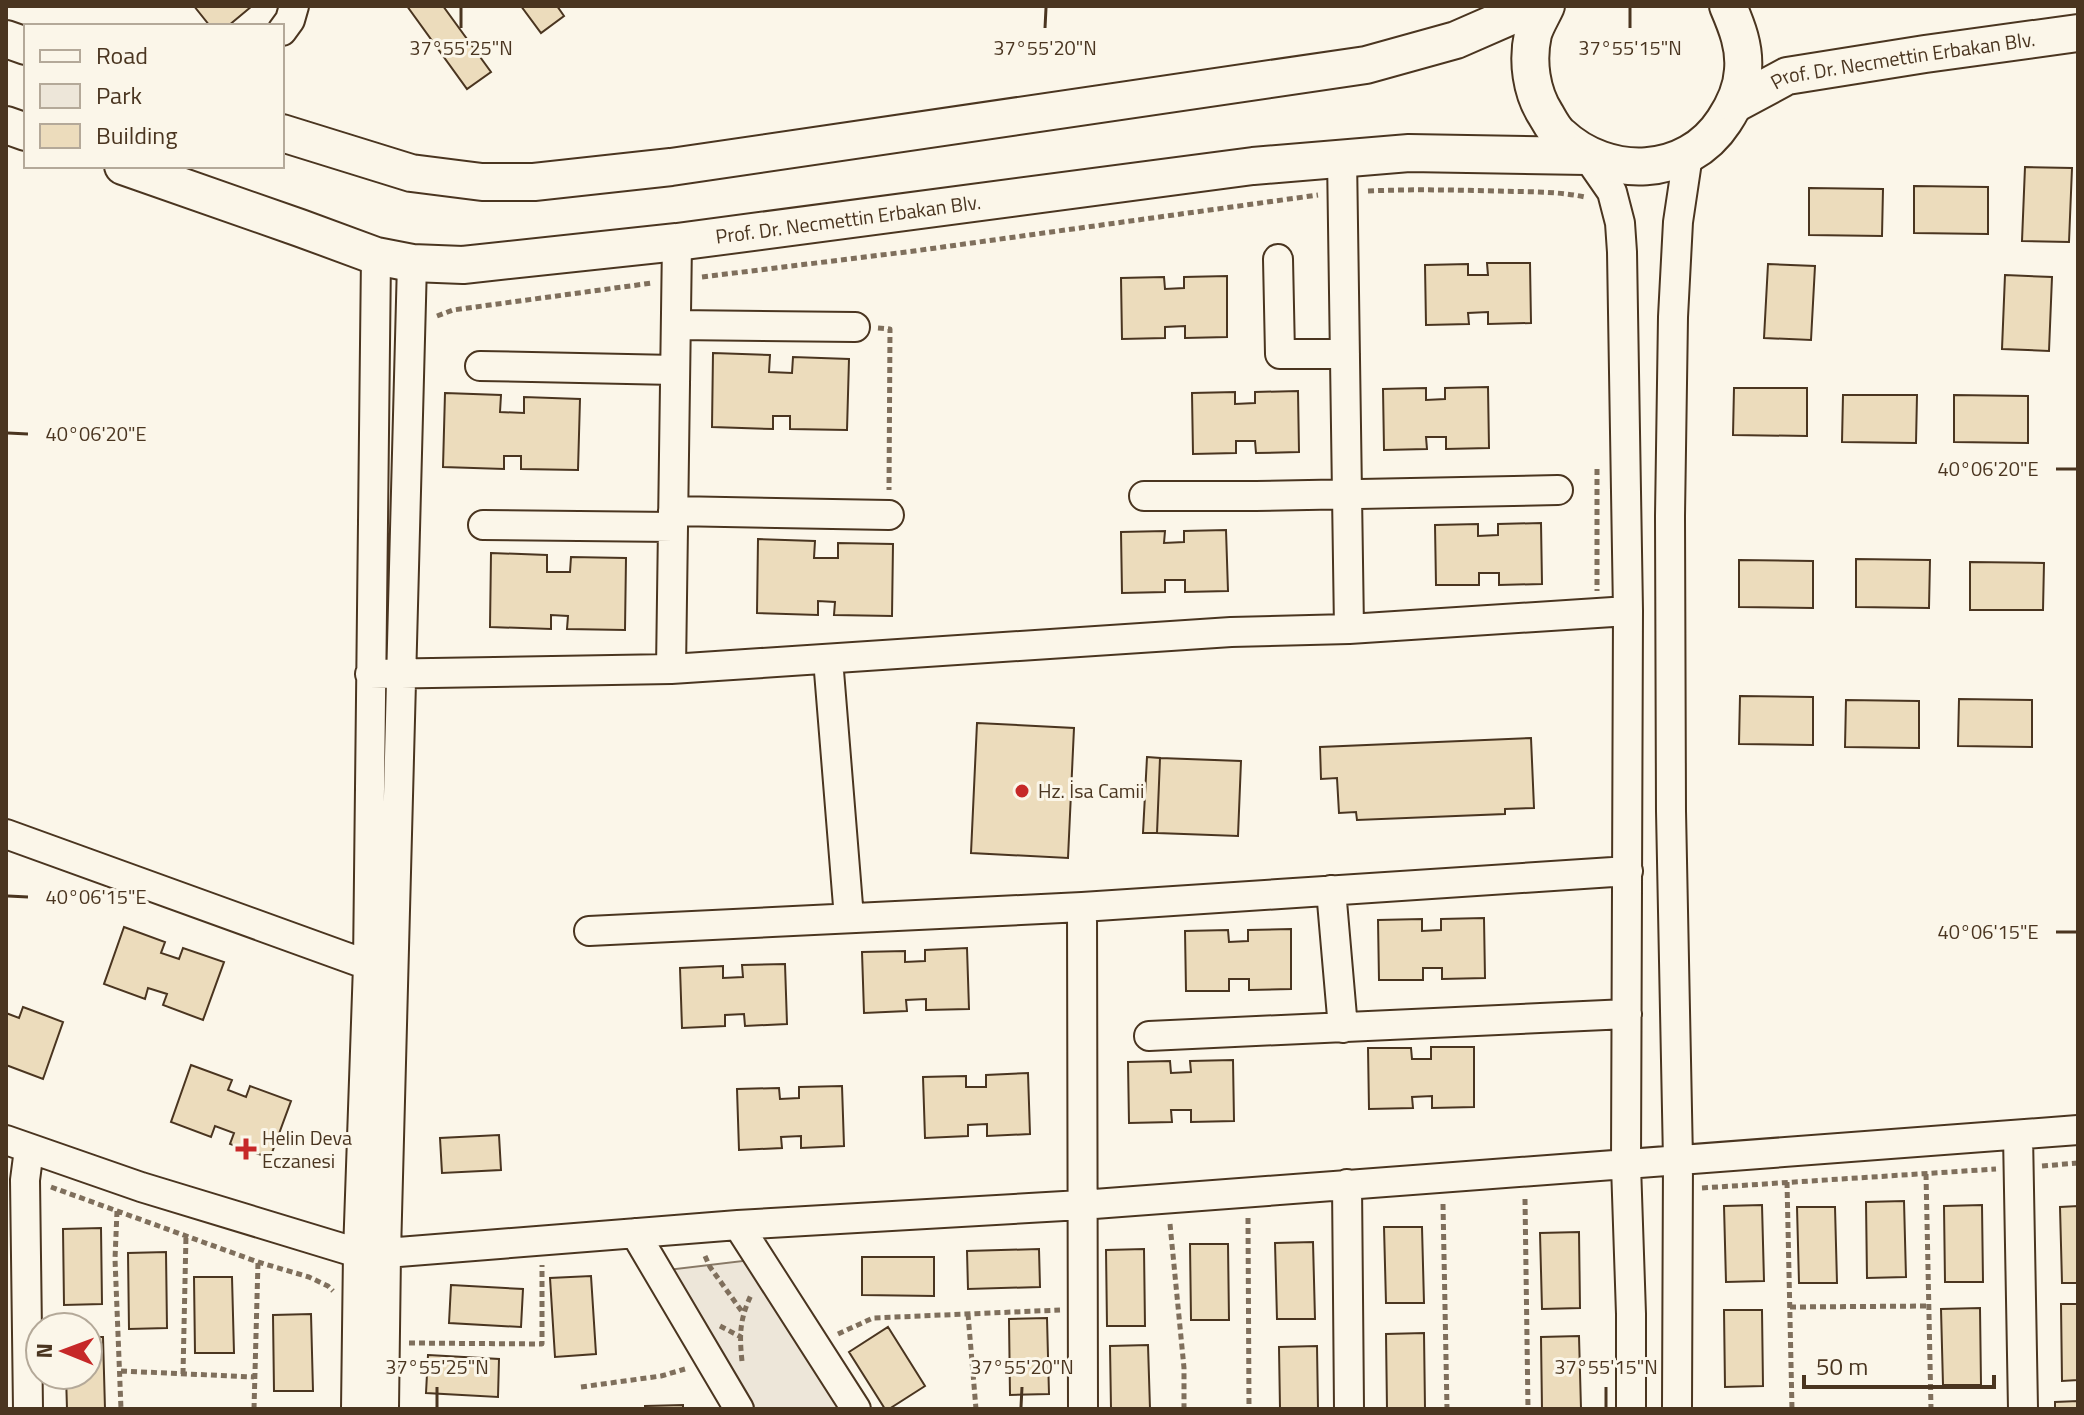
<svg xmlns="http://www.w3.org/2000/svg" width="2084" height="1415" font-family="'Titillium Web',sans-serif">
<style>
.green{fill:#ede6d9;stroke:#887966;stroke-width:2}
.building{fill:#ecdcbc;stroke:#4a3520;stroke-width:2}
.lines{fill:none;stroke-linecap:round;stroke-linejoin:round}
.minor-casing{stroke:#4a3520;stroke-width:32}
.major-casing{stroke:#4a3520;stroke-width:40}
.path{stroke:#7f6f5c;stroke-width:5;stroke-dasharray:6 4;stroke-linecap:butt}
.minor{stroke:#fbf6e9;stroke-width:28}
.major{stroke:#fbf6e9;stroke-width:36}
.ticks{fill:none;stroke:#4a3520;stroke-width:3}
.poi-dot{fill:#c62828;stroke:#fbf6e9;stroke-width:3}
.labels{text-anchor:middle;stroke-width:6;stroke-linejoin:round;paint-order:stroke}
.street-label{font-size:20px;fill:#4a3520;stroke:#fbf6e9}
.poi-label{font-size:20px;fill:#4a3520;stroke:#fbf6e9;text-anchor:start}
.ticks-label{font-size:20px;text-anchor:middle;fill:#4a3520;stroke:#fbf6e9;stroke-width:6;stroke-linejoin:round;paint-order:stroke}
</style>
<rect width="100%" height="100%" fill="#fbf6e9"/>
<path class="green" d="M751 1260 846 1409H753L667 1270Z"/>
<path class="building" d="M194 6H252L228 26H210Z
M407 6H443L491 72 467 89Z
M521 6H557L564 16 541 33Z
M2025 167 2072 168 2069 242 2022 241Z
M1914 186 1988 187V234L1914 233Z
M1809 188 1883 189 1882 236 1809 235Z
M1487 263H1530L1531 323 1488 324V312L1468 313 1469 324 1426 325 1425 265 1468 264V275H1488Z
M1768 264 1815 266 1811 340 1764 338Z
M2005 275 2052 277 2049 351 2002 349Z
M1227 276V337L1185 338V326L1165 327V338L1122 339 1121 278 1164 277 1165 289 1184 288V277Z
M713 353 770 355 769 372 792 373 793 357 849 359 847 430 790 429V416H773V429L712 427Z
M1488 387 1489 448 1446 449V437H1426L1427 449 1384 450 1383 389 1426 388V400L1445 399V388Z
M1734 388H1807V436L1733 435Z
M1298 391 1299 452 1256 453 1255 441H1236V453L1193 454 1192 393 1235 392V404L1255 403V392Z
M445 393 501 395 500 412 524 413V397L580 399 578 470 521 469V456H504V469L443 467Z
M1843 395H1917L1916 443 1842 442Z
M1954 395 2028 396V443L1954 442Z
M1541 523 1542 584 1499 585V573H1479V585H1436L1435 525 1478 524V536L1498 535V524Z
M1226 530 1228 591 1185 592V580H1165V592L1122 593 1121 532 1165 531 1164 543 1184 542V531Z
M758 539 815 541 814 558H838V543L893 544 892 616 834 615 835 602 818 601V615L757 613Z
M491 553 547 555V572H570L571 557 626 558 625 630 567 629 568 616 551 615V629L490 627Z
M1856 559 1930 560 1929 608 1856 607Z
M1739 560 1813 561V608L1739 607Z
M1970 562 2044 563 2043 610H1970Z
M1740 696 1813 697V745L1739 744Z
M1959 699 2032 700V747L1958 746Z
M1846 700 1919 701V748L1845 747Z
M977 723 1074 728 1068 858 971 853Z
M1531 738 1534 808 1505 809V814L1357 820 1356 812 1339 813 1337 778 1321 779 1320 747Z
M1147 757 1160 758 1157 833H1143Z
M1160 758 1241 761 1238 836 1157 833Z
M1484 918 1485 978 1442 979V968H1423V980H1379L1378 920 1422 919V931L1441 930V919Z
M124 927 165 942 161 953 179 959 183 948 224 962 203 1020 163 1005 167 994 148 988 145 999 104 984Z
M1291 929V989L1249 990V979H1229V991H1186L1185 931 1228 930 1229 942 1248 941V930Z
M967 948 969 1009 926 1010V999L906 1000 907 1011 864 1013 862 952 905 951V962L925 961V950Z
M785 964 787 1024 745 1026 744 1014 725 1015V1026L682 1028 680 968 723 966V978L743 977 742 965Z
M23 1007 63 1022 43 1079 6 1065V1013L19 1018Z
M1431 1047H1474V1107L1432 1108V1096L1412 1097 1413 1108 1369 1109 1368 1048H1411L1412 1059H1431Z
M1233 1060 1234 1121 1191 1122V1110H1171L1172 1122 1129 1123 1128 1062 1170 1061 1171 1073 1191 1072 1190 1061Z
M191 1065 232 1080 228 1090 246 1097 250 1086 291 1101 270 1158 230 1144 234 1133 215 1126 211 1137 171 1122Z
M1028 1073 1030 1134 987 1136V1124L968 1125V1136L925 1138 923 1077 966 1076V1087H986V1075Z
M842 1086 844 1146 801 1148V1136L781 1137 782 1148 739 1150 737 1089 779 1088 780 1099 799 1098V1087Z
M499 1135 501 1170 442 1173 440 1138Z
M1904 1201 1906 1277 1867 1278 1866 1202Z
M1762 1205 1764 1281 1726 1282 1724 1206Z
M1982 1205 1983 1282H1945L1944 1206Z
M2078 1206V1283H2062L2060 1207Z
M1797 1207H1835L1837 1283H1799Z
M1384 1227H1422L1424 1303H1386Z
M101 1228 102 1304 64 1305 63 1229Z
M1579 1232 1580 1308 1542 1309 1540 1233Z
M1313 1242 1315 1319H1277L1275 1243Z
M1190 1244H1228L1229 1320H1191Z
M1039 1249 1040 1287 968 1289 967 1251Z
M1144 1249 1145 1326H1107L1106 1250Z
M166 1252 167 1328 129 1329 128 1253Z
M862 1257H934V1296L862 1295Z
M591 1276 596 1354 555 1357 550 1278Z
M194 1277H232L234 1353H195Z
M451 1285 523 1289 521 1327 449 1323Z
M2061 1304H2078V1380L2062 1381Z
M1980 1308 1981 1385H1943L1941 1309Z
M1724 1310H1762L1763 1386 1725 1387Z
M311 1314 313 1391H274L273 1315Z
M1047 1318 1049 1394 1010 1395 1009 1319Z
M888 1327 925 1386 889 1409H885L849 1352Z
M1424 1333 1425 1409H1387L1386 1334Z
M1579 1336 1581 1409H1542L1541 1337Z
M88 1337H103L105 1409H67L66 1375H88Z
M1148 1345 1150 1409H1111L1110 1346Z
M1317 1346 1318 1409H1280L1279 1347Z
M428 1355 499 1359 498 1397 426 1393Z
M2078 1401V1409H2055V1402Z
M683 1405V1409H645V1406Z"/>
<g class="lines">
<g class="minor-casing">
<path id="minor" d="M282 31 290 20 294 6
M1587 156 1612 192 1620 223 1622 252 1628 611 1626 1165 1631 1314V1409
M1342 157 1349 629
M1278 259 1280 354H1345
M676 325 855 327
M480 366 675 370
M1144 496H1256L1558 490
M673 511 889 515
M483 525 673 527
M828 659 849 918
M671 669 677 242
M370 674 671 669 1231 632 1349 629 1628 611
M6 834 368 965
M1331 890 1343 1028
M1082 907 1083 1409
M589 931 1082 907 1628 871
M1149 1036 1627 1014
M2018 1135 2023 1409
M6 1140 141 1187 358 1253H386L738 1225 1081 1205 2078 1130
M1347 1184 1349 1409
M738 1225 856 1409
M635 1233 739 1409
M28 1409 25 1180 29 1149
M356 1409 358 1253 368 965 376 256
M384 1409 386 1253 412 263
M1677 1409 1678 1160 1671 811 1670 516 1673 317 1678 222 1688 155"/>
</g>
<g class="major-casing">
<g id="major">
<path d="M1546 6C1542 15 1536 24 1533 34 1527 61 1531 92 1546 115 1550 122 1554 130 1560 135 1608 180 1687 178 1724 121 1734 106 1742 89 1743 70 1745 47 1737 27 1728 6"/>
<path d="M6 39 26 46"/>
<path id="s1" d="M1735 104 1787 76 1925 54 2078 33"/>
<path d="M6 125 26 132"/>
<path d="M282 133 411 173 482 182H534L671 167 1366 65 1456 40 1534 6"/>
<path id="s2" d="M123 166 300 228 376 256 412 263 463 265 677 242 1253 166 1409 153 1587 156"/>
</g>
</g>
<path class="path" d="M1368 191C1412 189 1455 190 1499 191 1527 192 1557 191 1585 197
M702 277 914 251 1318 195
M437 316 453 310 652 283
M878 328 890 329 889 490
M1597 469V591
M2042 1166 2078 1163
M1926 1174 1931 1409
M1787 1182 1792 1409
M51 1187 258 1262 309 1277 328 1286 333 1291
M1702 1188 1996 1169
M1525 1199 1528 1409
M1443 1204 1447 1409
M117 1211 115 1259 121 1409
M1248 1218 1249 1409
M1170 1224 1184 1368V1409
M705 1256 710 1267 743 1313
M1790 1307 1929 1306
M968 1314 976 1409
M720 1326 741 1337
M838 1334 873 1318 1060 1310
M409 1343 542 1344V1265
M742 1361C739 1333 740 1318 752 1293
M121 1371 254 1377
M183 1374 186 1235
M581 1387 661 1376 685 1369
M254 1409 258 1262"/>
<use href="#minor" class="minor"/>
<use href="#major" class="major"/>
</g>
<path class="ticks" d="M461 28V8M1045 28 1046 8M1630 28V8M8 433 28 434M2056 469H2076M8 896 28 897M2056 932H2076M437 1407V1387M1021 1407 1022 1387M1606 1407V1387"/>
<g class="poi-dot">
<circle cx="1022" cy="791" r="8"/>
<path d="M242 1137h8v8h8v8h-8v8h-8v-8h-8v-8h8z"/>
</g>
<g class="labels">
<g class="street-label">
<text dy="7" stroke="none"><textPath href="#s1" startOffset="176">Prof. Dr. Necmettin Erbakan Blv.</textPath></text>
<text dy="7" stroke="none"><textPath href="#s2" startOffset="744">Prof. Dr. Necmettin Erbakan Blv.</textPath></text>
</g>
<g class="poi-label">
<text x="1038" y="798">Hz. İsa Camii</text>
<text x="262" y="1145">Helin Deva<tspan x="262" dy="23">Eczanesi</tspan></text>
</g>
</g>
<g class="ticks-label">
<text x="461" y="55">37°55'25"N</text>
<text x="1045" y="55">37°55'20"N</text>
<text x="1630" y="55">37°55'15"N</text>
<text x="96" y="441">40°06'20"E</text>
<text x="1988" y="476">40°06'20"E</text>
<text x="96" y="904">40°06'15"E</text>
<text x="1988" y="939">40°06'15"E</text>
<text x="437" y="1374">37°55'25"N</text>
<text x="1022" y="1374">37°55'20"N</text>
<text x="1606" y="1374">37°55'15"N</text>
</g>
<rect width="2084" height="1415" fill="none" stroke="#4a3520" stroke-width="16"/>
<rect x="24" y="24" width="260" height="144" fill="#fbf6e9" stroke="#b4a999" stroke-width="2"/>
<rect x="40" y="50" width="40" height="12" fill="#fbf6e9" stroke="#b4a999" stroke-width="2"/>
<text x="96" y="64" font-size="24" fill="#4a3520">Road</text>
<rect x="40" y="84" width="40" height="24" fill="#ede6d9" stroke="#b4a999" stroke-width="2"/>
<text x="96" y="104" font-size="24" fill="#4a3520">Park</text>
<rect x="40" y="124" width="40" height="24" fill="#ecdcbc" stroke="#b4a999" stroke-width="2"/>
<text x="96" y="144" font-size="24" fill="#4a3520">Building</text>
<g transform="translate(64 1351) rotate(271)"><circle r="38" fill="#fbf6e9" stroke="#b4a999" stroke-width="2"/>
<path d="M0-6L14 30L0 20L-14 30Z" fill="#c62828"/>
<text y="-12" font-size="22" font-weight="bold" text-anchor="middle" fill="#4a3520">N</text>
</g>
<path d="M1804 1375v12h190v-12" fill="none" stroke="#4a3520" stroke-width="4"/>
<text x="1816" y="1375" font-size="24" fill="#4a3520" stroke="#fbf6e9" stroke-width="6" paint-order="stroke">50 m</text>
</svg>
